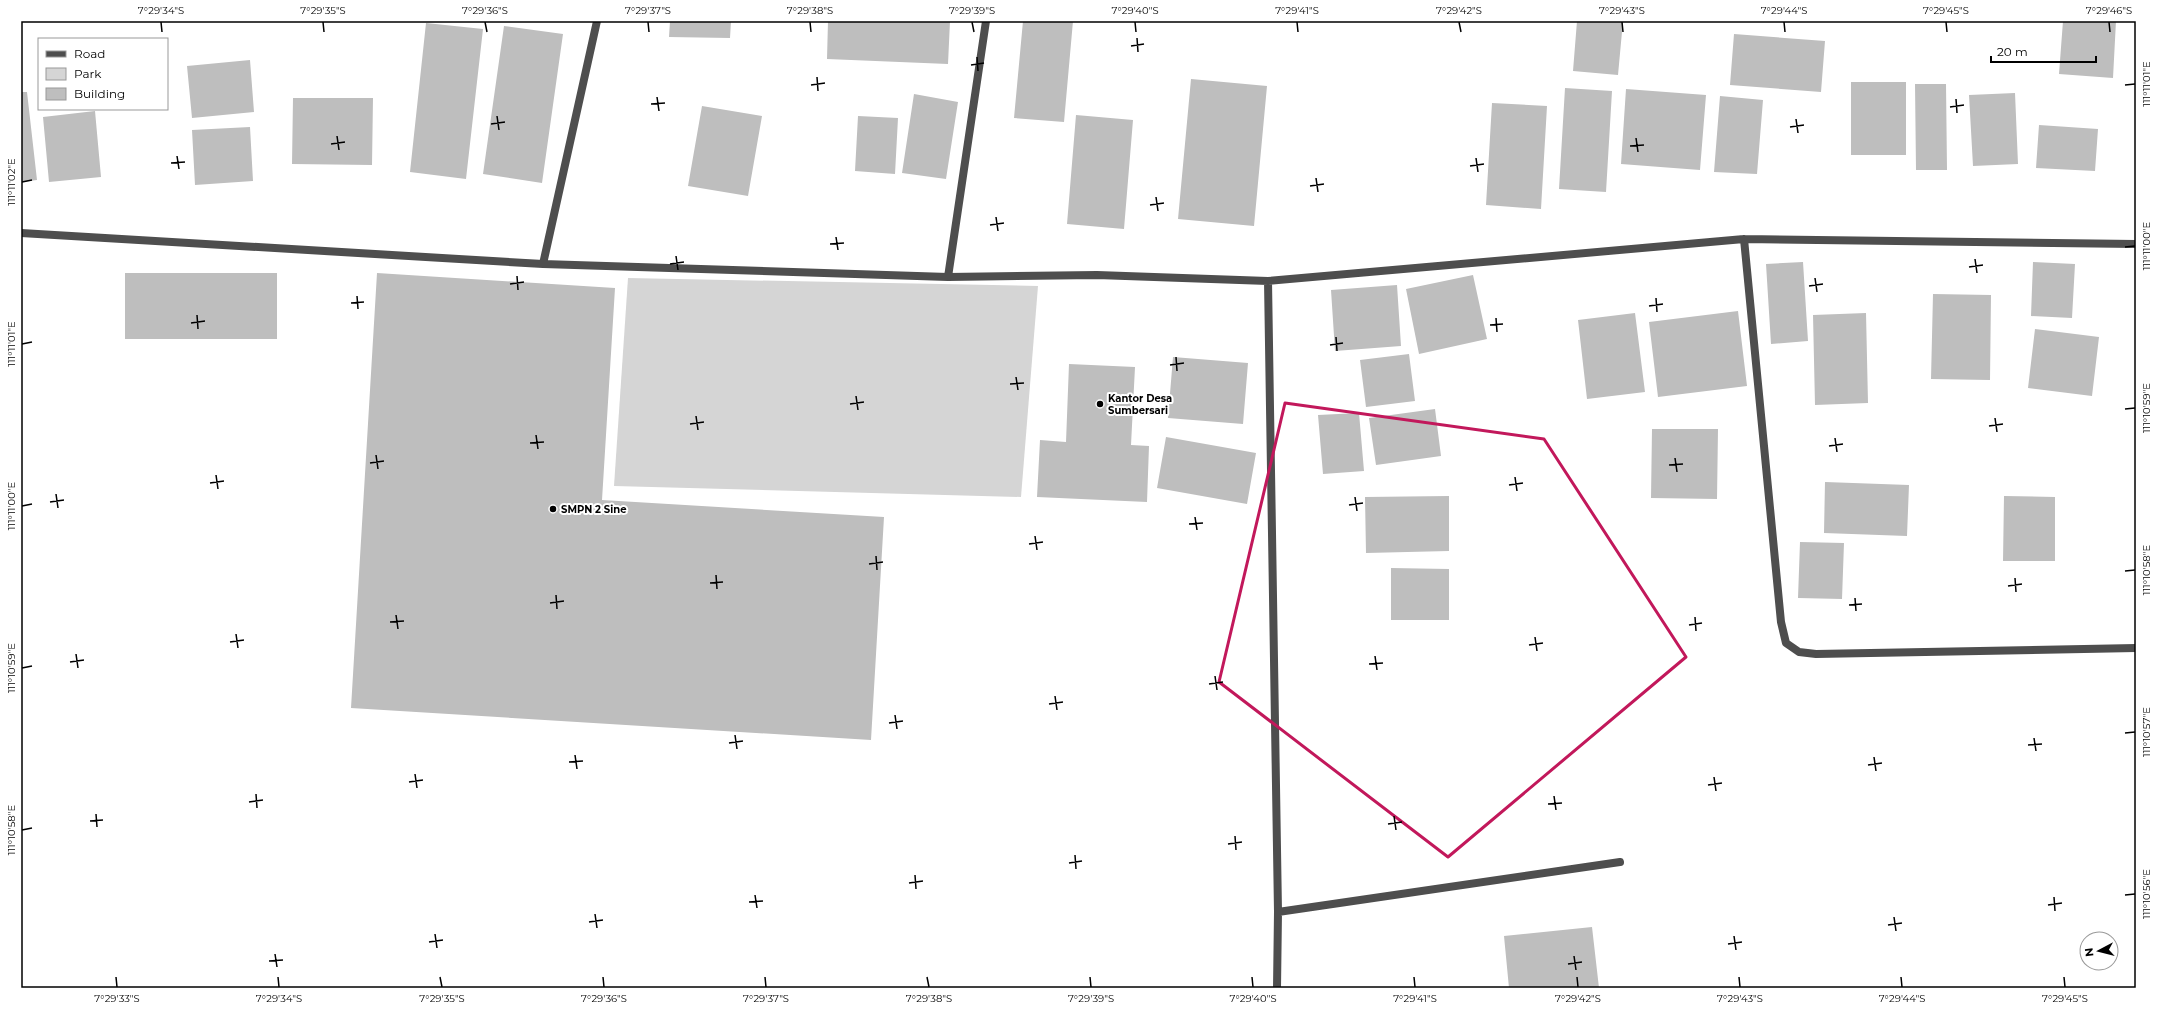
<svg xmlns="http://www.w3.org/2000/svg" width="2157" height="1009" font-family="Montserrat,sans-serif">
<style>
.green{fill:#d5d5d5}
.building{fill:#bebebe}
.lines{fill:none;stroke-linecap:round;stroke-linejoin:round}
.minor{stroke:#4e4e4e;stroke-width:8}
.marked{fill:none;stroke:#c2185b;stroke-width:3;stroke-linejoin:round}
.ticks{fill:none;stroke:#000;stroke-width:1.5}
.poi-dot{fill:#000;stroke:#fff;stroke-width:1.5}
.labels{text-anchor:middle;stroke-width:4;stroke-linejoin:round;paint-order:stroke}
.poi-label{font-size:10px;font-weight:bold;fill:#000;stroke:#fff;text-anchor:start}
.neatline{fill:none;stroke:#000;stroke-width:1.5}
.ticks-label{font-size:10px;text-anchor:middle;fill:#000}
</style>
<rect width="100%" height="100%" fill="#fff"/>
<path class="green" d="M628 278 1038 286 1021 497 614 486Z"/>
<path class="building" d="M670 21H731L730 38 669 37Z
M828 21H950L948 64 827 59Z
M1023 21H1073L1064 122 1014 118Z
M1577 21H1623L1618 75 1573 71Z
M2063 21H2116L2113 78 2059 74Z
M426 23 483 29 466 179 410 172Z
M504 26 563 34 542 183 483 174Z
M1734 34 1825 41 1821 92 1730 85Z
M250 60 254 112 192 118 187 66Z
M1191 79 1267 86 1254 226 1178 219Z
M1851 82H1906V155H1851Z
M1915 84H1946L1947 170H1916Z
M1565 88 1612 91 1606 192 1559 189Z
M1626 89 1706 95 1700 170 1621 164Z
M21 92H27L37 180 21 182Z
M2015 93 2018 164 1973 166 1969 95Z
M914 94 958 102 946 179 902 173Z
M1720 96 1763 100 1757 174 1714 172Z
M293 98H373L372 165 292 164Z
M1492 103 1547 106 1541 209 1486 205Z
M702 106 762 116 748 196 688 186Z
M95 111 101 177 49 182 43 117Z
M1076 115 1133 120 1124 229 1067 224Z
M858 116 898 118 895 174 855 171Z
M2039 125 2098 129 2095 171 2036 168Z
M250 127 253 181 195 185 192 130Z
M1803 262 1808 341 1771 344 1766 264Z
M2033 262 2075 264 2072 318 2031 316Z
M125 273H277V339H125Z
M377 273 615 288 602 500 884 517 871 740 351 708Z
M1473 275 1487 339 1419 354 1406 289Z
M1397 285 1401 346 1335 351 1331 290Z
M1933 294 1991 295 1990 380 1931 379Z
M1738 311 1747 386 1658 397 1649 322Z
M1635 313 1645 392 1587 399 1578 320Z
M1866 313 1868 403 1815 405 1813 315Z
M2035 329 2099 337 2092 396 2028 388Z
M1409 354 1415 401 1366 407 1360 360Z
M1173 357 1248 363 1243 424 1168 418Z
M1069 364 1135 367 1131 445 1149 446 1147 502 1037 497 1040 440 1066 442Z
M1435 409 1441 456 1376 465 1369 418Z
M1359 413 1364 471 1323 474 1318 415Z
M1652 429H1718L1717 499 1651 498Z
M1166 437 1256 453 1247 504 1157 488Z
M1825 482 1909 485 1907 536 1824 533Z
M1449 496V551L1366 553 1365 497Z
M2004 496 2055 497V561H2003Z
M1800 542 1844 543 1842 599 1798 598Z
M1391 568 1449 569V620H1391Z
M1592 927 1599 988H1509L1504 936Z"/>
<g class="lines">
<path class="minor" d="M21 233 543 264 948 277 1097 275 1268 281 1744 239 2136 244
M1744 239 1781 622 1786 643 1799 652 1816 654 2136 648
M543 264 597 21
M948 277 986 21
M1268 281 1278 912 1277 988
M1278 912 1620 862"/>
</g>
<path class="marked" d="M1285 403 1544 439 1686 657 1448 857 1219 682Z"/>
<path class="ticks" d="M161 22 162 32M323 22 324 32M485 22 487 32M648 22 649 32M810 22 811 32M972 22 974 32M1135 22 1136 32M1297 22 1298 32M1459 22 1461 32M1622 22 1623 32M1784 22 1785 32M1946 22 1947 32M2109 22 2110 32M1137 38 1138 52M1131 46 1144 44M977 57 978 71M971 65 984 63M817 77 818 91M811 85 825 83M2125 85 2135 84M657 97 659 111M1956 99 1957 113M651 104 665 103M1950 107 1964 105M497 116 499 130M1796 119 1798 133M491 124 505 122M1790 127 1804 125M337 136 339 150M1636 138 1638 152M331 144 345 142M1630 146 1644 145M177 156 179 169M1476 158 1478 172M171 163 185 162M1470 166 1484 164M1316 178 1318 192M22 182 32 180M1310 186 1324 184M1156 197 1158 211M1150 205 1164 203M996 217 998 231M990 225 1004 223M836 237 838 250M830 244 844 243M2125 247 2135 246M676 256 678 270M1975 259 1977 273M670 264 684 262M1969 267 1983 265M517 276 518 290M1815 278 1817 292M510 284 524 282M1809 286 1823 284M357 296 358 309M1656 298 1657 312M351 303 364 302M1649 306 1663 304M197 315 198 329M1496 318 1497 332M191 323 205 321M1490 325 1503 324M1336 337 1337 351M22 344 32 342M1330 345 1343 343M1176 357 1177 371M1170 365 1184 363M1016 377 1018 390M1010 384 1024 383M856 396 858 410M850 404 864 402M2125 409 2135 408M696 416 698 430M1995 418 1997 432M690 424 704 422M1989 426 2003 424M536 435 538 449M1835 438 1837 452M530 443 544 442M1829 446 1843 444M376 455 378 469M1675 458 1677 472M370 463 384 461M1669 465 1683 464M216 475 218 489M1515 477 1517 491M210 483 224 481M1509 485 1523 483M56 494 58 508M1355 497 1357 511M50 502 64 500M1349 505 1363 503M22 506 32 504M1195 517 1197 530M1189 524 1203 523M1035 536 1037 550M1029 544 1043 542M876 556 877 570M869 564 883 562M2125 571 2135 570M716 575 717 589M2015 578 2016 592M710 583 723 582M2008 586 2022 584M556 595 557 609M1855 598 1856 611M550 603 564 601M1849 605 1862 604M396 615 398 629M1695 617 1696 631M390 622 404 621M1689 625 1702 623M236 634 238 648M1535 637 1537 651M230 642 244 640M1529 645 1543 643M76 654 78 668M1375 656 1377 670M70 662 84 660M1369 664 1383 663M22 668 32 666M1215 676 1217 690M1209 684 1223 682M1055 696 1057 710M1049 704 1063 702M895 715 897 729M889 723 903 721M2125 733 2135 732M735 735 737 749M2034 738 2036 751M729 743 743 741M2028 745 2042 744M575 755 577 769M1874 757 1876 771M569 762 583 761M1868 765 1882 763M415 774 417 788M1714 777 1716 791M409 782 423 780M1708 785 1722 783M256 794 257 808M1554 796 1556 810M249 802 263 800M1548 804 1562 803M96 814 97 827M1394 816 1396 830M90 821 103 820M1388 824 1402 822M22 830 32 828M1235 836 1236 850M1228 844 1242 842M1075 855 1076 869M1069 863 1082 861M915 875 916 889M909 883 923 881M755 895 757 908M2125 895 2135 894M2054 897 2055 911M749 902 763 901M2048 905 2062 903M595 914 597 928M1894 917 1896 931M589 922 603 920M1888 925 1902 923M435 934 437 948M1734 936 1736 950M429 942 443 940M1728 944 1742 942M275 954 277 967M1574 956 1576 970M269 961 283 960M1568 964 1582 962M116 977 117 987M278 977 279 987M440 977 442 987M603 977 604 987M765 977 766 987M927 977 929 987M1090 977 1091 987M1252 977 1253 987M1414 977 1415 987M1577 977 1578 987M1739 977 1740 987M1901 977 1902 987M2064 977 2065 987"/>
<g class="poi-dot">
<circle cx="1100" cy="404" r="4"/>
<circle cx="553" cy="509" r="4"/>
</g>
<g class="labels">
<g class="poi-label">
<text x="1108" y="402">Kantor Desa<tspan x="1108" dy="12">Sumbersari</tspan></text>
<text x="561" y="513">SMPN 2 Sine</text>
</g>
</g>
<rect width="2157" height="1009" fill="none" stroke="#ffffff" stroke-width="44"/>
<rect x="38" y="38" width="130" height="72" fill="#ffffff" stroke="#999999"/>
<rect x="46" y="51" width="20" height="6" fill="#4e4e4e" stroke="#999999"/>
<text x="74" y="58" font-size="12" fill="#000000">Road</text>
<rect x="46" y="68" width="20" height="12" fill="#d5d5d5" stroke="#999999"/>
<text x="74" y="78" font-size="12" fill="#000000">Park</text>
<rect x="46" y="88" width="20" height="12" fill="#bebebe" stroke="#999999"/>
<text x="74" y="98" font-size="12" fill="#000000">Building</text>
<g transform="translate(2099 951) rotate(263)"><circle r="19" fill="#ffffff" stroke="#999999"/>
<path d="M0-3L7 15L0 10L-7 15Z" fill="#000000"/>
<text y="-6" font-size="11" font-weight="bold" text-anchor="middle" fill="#000000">N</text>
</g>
<path d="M1991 56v6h105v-6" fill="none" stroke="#000000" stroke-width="2"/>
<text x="1997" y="56" font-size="12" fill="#000000" stroke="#ffffff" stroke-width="3" paint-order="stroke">20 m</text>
<rect x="22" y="22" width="2113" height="965" class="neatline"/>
<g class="ticks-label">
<text x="161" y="14">7°29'34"S</text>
<text x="323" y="14">7°29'35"S</text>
<text x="485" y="14">7°29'36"S</text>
<text x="648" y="14">7°29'37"S</text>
<text x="810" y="14">7°29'38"S</text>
<text x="972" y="14">7°29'39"S</text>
<text x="1135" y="14">7°29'40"S</text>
<text x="1297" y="14">7°29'41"S</text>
<text x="1459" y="14">7°29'42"S</text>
<text x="1622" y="14">7°29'43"S</text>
<text x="1784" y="14">7°29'44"S</text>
<text x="1946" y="14">7°29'45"S</text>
<text x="2109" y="14">7°29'46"S</text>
<text transform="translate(2146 84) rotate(-90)" y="4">111°11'01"E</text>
<text transform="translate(11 182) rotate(-90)" y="4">111°11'02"E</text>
<text transform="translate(2146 246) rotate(-90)" y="4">111°11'00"E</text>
<text transform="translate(11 344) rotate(-90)" y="4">111°11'01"E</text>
<text transform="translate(2146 408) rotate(-90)" y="4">111°10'59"E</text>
<text transform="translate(11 506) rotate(-90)" y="4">111°11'00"E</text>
<text transform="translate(2146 570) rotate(-90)" y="4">111°10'58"E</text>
<text transform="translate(11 668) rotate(-90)" y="4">111°10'59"E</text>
<text transform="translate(2146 732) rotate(-90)" y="4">111°10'57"E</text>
<text transform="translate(11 830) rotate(-90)" y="4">111°10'58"E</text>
<text transform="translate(2146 894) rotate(-90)" y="4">111°10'56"E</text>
<text x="117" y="1002">7°29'33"S</text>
<text x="279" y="1002">7°29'34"S</text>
<text x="442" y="1002">7°29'35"S</text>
<text x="604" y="1002">7°29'36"S</text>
<text x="766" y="1002">7°29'37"S</text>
<text x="929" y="1002">7°29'38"S</text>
<text x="1091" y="1002">7°29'39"S</text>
<text x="1253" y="1002">7°29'40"S</text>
<text x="1415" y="1002">7°29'41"S</text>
<text x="1578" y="1002">7°29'42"S</text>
<text x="1740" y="1002">7°29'43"S</text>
<text x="1902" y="1002">7°29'44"S</text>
<text x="2065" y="1002">7°29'45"S</text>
</g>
</svg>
